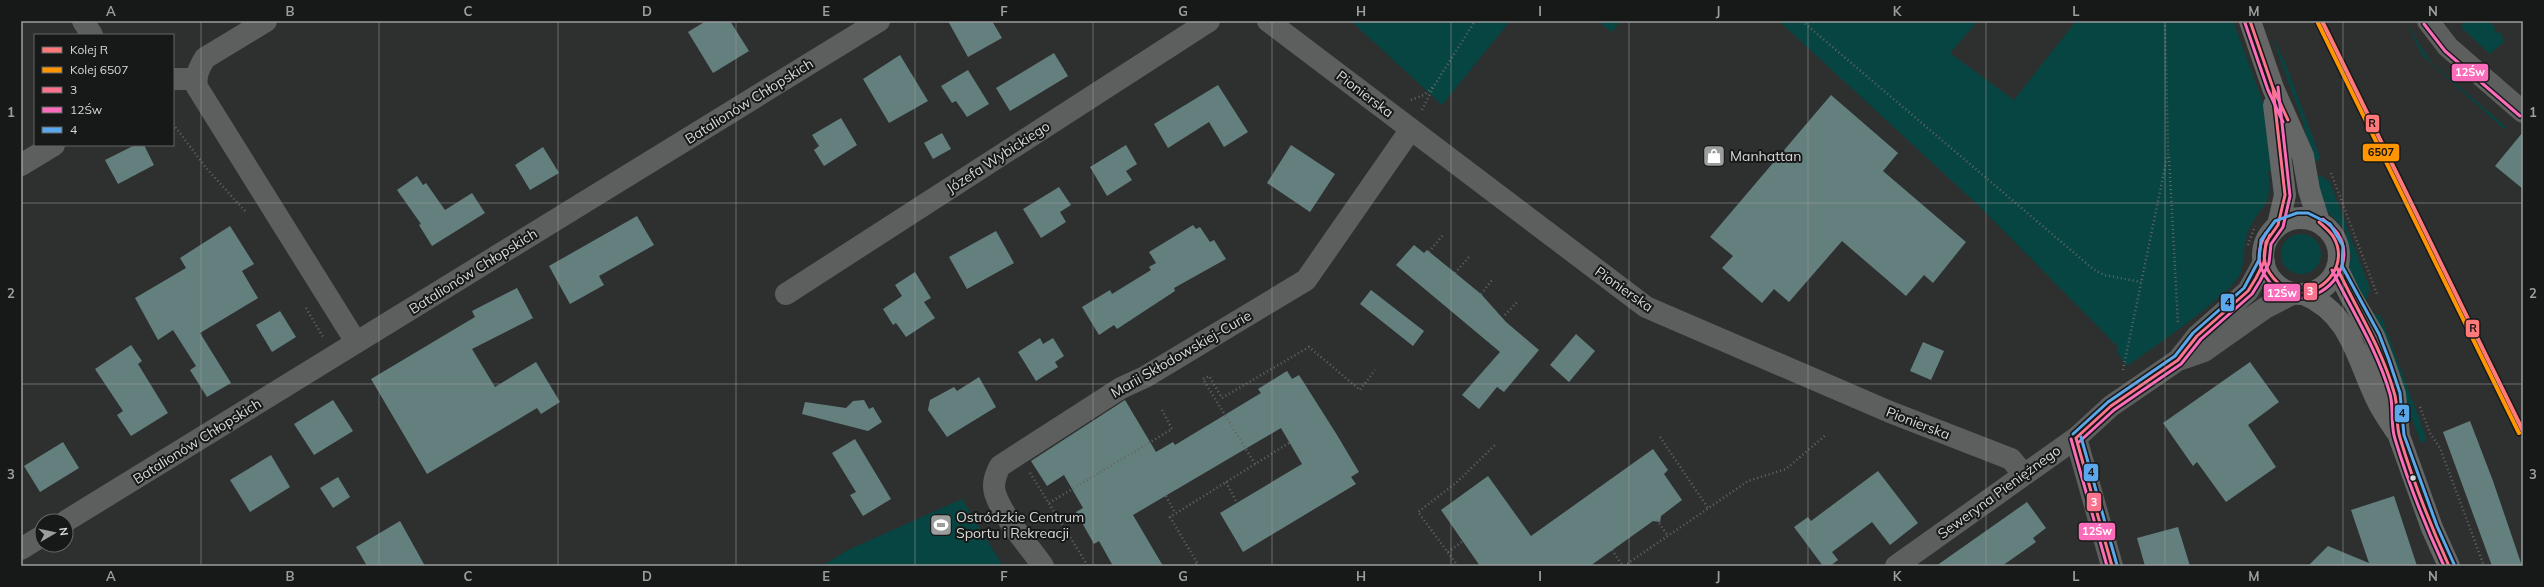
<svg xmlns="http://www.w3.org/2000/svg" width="2544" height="587" font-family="Mulish,sans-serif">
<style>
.green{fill:#074542}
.building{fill:#64807e}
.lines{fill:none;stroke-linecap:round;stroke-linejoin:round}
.path{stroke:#646565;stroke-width:2.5;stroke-dasharray:1 3;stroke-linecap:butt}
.minor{stroke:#5d5e5e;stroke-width:22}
.major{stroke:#656666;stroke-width:22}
.bus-1-casing{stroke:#171818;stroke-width:6}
.bus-2-casing{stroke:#171818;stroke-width:6}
.bus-3-casing{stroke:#171818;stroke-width:6}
.bus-1{stroke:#fc738d;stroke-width:3}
.bus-2{stroke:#fb6dba;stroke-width:3}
.bus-3{stroke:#5aa8eb;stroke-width:3}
.rail-1-casing{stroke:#171818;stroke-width:7}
.rail-2-casing{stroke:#171818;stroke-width:7}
.rail-1{stroke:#fe7a7a;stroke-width:4}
.rail-2{stroke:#ff9500;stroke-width:4}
.grid{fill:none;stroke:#9c9e9e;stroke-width:1;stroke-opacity:0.55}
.bus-dot{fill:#d8dada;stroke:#171818;stroke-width:1.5}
.labels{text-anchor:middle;stroke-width:4;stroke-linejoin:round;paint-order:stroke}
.street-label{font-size:14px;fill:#d8dada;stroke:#171818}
.poi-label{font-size:14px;fill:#d8dada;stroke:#171818;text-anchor:start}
.line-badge{stroke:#171818;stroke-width:1.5}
.badge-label{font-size:11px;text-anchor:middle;font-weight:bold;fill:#fff}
.pale-badge-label{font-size:11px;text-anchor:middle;font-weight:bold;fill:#111}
.neatline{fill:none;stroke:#9c9e9e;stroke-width:1.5}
.grid-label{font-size:13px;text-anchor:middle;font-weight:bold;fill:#9c9e9e}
</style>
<rect width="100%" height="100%" fill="#2e302f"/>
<path class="green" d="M1351 21H1510L1442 105Z
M1598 21H1621L1612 32Z
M1779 21H1978L1950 53 2014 100 2076 21H2233L2262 100 2274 170 2268 171C2274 210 2260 202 2248 232 2242 246 2246 263 2239 276 2229 295 2148 352 2127 366L2117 352V346L1980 207Z
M2405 21 2431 62 2506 127 2504 129 2423 56Z
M2464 21H2488L2496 28 2494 30 2497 33 2500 32 2504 42 2490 54 2461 27Z
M2272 37 2285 62 2320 157 2317 162 2312 163 2303 122Z
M2321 176 2330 182 2370 289 2366 301 2363 303 2349 269 2351 256 2345 230 2327 211 2314 178Z
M2281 254a20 20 0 1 1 40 0a20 20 0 1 1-40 0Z
M2373 313 2381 316 2426 437 2425 441 2421 443Z
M962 499 1003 566H822L848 550Z"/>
<path class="building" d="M706 21H730L749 51 713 73 688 32Z
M948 21H992L1002 38 968 57Z
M1054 53 1068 76 1010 111 996 88Z
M900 55 928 101 889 123 863 79Z
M968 70 989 104 967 117 956 101 952 103 941 86Z
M1218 85 1248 132 1224 147 1209 122 1168 148 1154 124Z
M1831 95 1898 153 1883 171 1966 242 1933 283 1924 275 1906 296 1842 241 1789 302 1774 289 1762 303 1722 268 1733 256 1710 237Z
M841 118 857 145 824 166 814 150 819 146 812 135Z
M2523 132V189L2495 166Z
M942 133 951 149 933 159 924 143Z
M135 145H144L154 165 118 184 105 160Z
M1126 145 1137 164 1126 171 1132 180 1107 196 1090 167Z
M1291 145 1335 174 1310 212 1267 183Z
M543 147 559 173 530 190 515 165Z
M417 176 423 185 426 183 445 210 472 193 485 213 432 246 419 225 421 224 397 190Z
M1059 187 1071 205 1060 212 1066 222 1041 238 1023 209Z
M637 216 654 245 599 276 604 285 570 304 549 266Z
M1193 225 1196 229 1200 227 1210 242 1214 240 1226 259 1174 288 1175 291 1117 329 1114 325 1099 335 1082 307 1110 290 1112 294 1151 270 1149 267 1156 263 1149 252Z
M230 226 254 264 242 271 258 298 200 333 231 383 207 397 190 370 196 366 173 330 158 340 135 298 186 268 180 258Z
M996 231 1014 263 967 289 949 257Z
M1414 245 1424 253 1427 250 1459 276 1481 294 1506 322 1539 350 1504 392 1497 387 1479 409 1462 395 1500 352 1396 265Z
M915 272 931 298 924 302 935 318 906 337 896 323 893 325 883 309 902 296 895 285Z
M517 288 533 318 472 349 495 387 536 362 560 402 541 414 537 408 427 474 371 379 475 317 472 311Z
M1371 290 1424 331 1413 346 1360 304Z
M280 311 296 337 272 352 256 325Z
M1576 334 1595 351 1569 382 1550 365Z
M1040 338 1043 344 1053 338 1064 356 1055 362 1058 367 1036 381 1018 352Z
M1923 342 1944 351 1931 380 1910 371Z
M131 345 142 361 138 364 168 413 131 436 117 415 123 411 95 369Z
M2250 362 2279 402 2248 425 2276 467 2226 502 2197 462 2193 466 2163 423Z
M1287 371 1292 379 1299 375 1337 435 1359 472 1351 477 1356 484 1243 552 1220 513 1302 464 1281 428 1133 515 1163 566H1113L1099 541 1094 544 1076 512 1083 508 1064 475 1047 486 1031 461 1125 400 1156 452 1173 442 1175 445 1261 393 1258 389Z
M979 377 996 407 947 437 928 410 930 400 954 387 957 391Z
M333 400 353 431 314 455 294 424Z
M864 400 869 409 873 407 882 422 868 431 802 414 805 402 846 408 853 401Z
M2470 421 2493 481 2522 566H2492L2443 432Z
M855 439 891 499 863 516 850 495 856 492 832 453Z
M63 442 79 468 40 492 24 466Z
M1653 449 1668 470 1664 474 1682 500 1661 516 1660 522 1653 521 1590 566H1480L1441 510 1488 476 1531 536Z
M271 455 290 487 250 512 230 480Z
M1878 471 1918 523 1890 545 1872 522 1832 552 1838 560 1830 566H1823L1794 527 1808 517 1811 521Z
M338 477 350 497 333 508 320 488Z
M2394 496 2417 566H2308L2328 546 2369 563 2351 510Z
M2027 502 2046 528 2033 538 2036 542 2002 566H1936Z
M400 521 425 566H367L356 547Z
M2178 527 2190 566H2145L2137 538Z"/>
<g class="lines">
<path class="path" d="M1802 21 2093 269 2104 275 2141 282
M1411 100 1424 95 1434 86
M1422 110 1434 86 1475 21
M173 124 207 169 246 212
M2169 157 2178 324
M2331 173 2377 294
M2248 245 2255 226
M1429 252 1443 235
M1455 273 1469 257
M1481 294 1493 279
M306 308 323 337
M1505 315 1518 301
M2123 370 2168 153 2165 21
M2420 407 2430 433 2440 448 2484 566
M1660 437 1708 508
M1255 464 1203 379 1209 376 1222 398 1309 347 1360 390 1375 370
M1030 473 1088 566
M1226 482 1237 503
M1166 496 1175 513
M1049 503 1172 429 1161 408
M1657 520 1668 536
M1612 550 1623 566
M1448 552 1463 541
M1192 566 1198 563
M1199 566 1170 517 1289 443
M1458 566 1418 512 1456 483 1495 445
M1624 566 1748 481 1786 469 1827 434"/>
<path class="minor" d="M83 21 92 35
M266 21 205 58C199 68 195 76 197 87L356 342
M1268 21 1646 307 1890 412 2011 459 2024 475
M2428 21 2448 47 2523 112
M173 79H196
M21 165 54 145
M786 294 1209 21
M2178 360 2204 351 2265 308 2294 293
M2076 438 2112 566
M66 521 879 21
M21 549 42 536
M1043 566C1029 546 1002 516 995 493 992 483 996 474 1000 466L1121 388 1145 377 1306 280 1411 129
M1896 566 2076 438 2111 406 2178 360 2197 336 2248 291 2264 262"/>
<path class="major" d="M2250 21 2273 88 2303 156 2309 190 2319 222
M2274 105 2285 195 2278 225
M2263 256a38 38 0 1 1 76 0a38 38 0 1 1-76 0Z
M2337 268 2350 295 2374 336 2384 362 2395 394 2399 436 2432 528 2449 566
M2304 294C2352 314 2357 361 2378 402 2383 412 2390 422 2396 431"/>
<g class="bus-1-casing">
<path id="bus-1" d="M2250 21 2273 88 2288 120
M2270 235C2260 255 2263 269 2279 284 2284 289 2293 293 2301 293 2327 291 2348 263 2334 238 2331 232 2324 227 2319 222
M2337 268C2357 310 2381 347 2394 392 2399 407 2395 423 2400 438 2413 481 2430 524 2449 566
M2076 438 2111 406 2178 360 2197 336 2248 291 2256 278 2264 262 2266 242 2278 225 2285 195 2273 88
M2076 438 2112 566"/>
</g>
<g class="bus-2-casing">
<path id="bus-2" d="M2245 23 2268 90 2283 122
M2424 24 2445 51 2520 116
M2266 233C2254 254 2258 271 2275 288 2281 293 2291 298 2300 298 2330 297 2356 262 2338 234 2334 228 2327 223 2323 219
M2332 270C2352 311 2377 349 2390 394 2394 408 2390 424 2395 439 2408 482 2425 525 2444 566
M2071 439 2107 566
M2079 442 2114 410 2181 364 2201 339 2252 294 2260 281 2269 263 2271 244 2283 227 2290 196 2278 87"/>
</g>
<g class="bus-3-casing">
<path id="bus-3" d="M2342 266 2379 334 2389 360 2400 393 2404 435 2437 526 2454 564
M2073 434 2108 402 2175 356 2193 333 2244 288 2259 260 2261 240 2275 221 2297 213H2308L2330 224 2343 246 2342 268
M2081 437 2117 565"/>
</g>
<use href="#bus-1" class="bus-1"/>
<use href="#bus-2" class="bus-2"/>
<use href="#bus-3" class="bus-3"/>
<g class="rail-1-casing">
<path id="rail-1" d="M2322 21 2523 431"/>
</g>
<g class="rail-2-casing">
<path id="rail-2" d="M2318 23 2519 433"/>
</g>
<use href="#rail-1" class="rail-1"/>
<use href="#rail-2" class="rail-2"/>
</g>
<path class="grid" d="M201 21V566M379 21V566M558 21V566M736 21V566M915 21V566M1093 21V566M1272 21V566M1451 21V566M1629 21V566M1808 21V566M1986 21V566M2165 21V566M2343 21V566M21 203H2523M21 384H2523"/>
<defs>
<g id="shop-square" transform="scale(1.15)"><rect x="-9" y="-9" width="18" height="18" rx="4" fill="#9c9e9e" stroke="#171818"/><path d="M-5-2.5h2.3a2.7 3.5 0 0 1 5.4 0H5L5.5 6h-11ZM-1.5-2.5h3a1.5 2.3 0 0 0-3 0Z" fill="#fff"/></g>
<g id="stadium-square" transform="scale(1.15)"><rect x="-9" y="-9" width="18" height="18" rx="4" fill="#9c9e9e" stroke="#171818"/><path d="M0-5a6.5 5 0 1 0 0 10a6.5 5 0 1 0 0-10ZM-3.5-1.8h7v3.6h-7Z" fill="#fff"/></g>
</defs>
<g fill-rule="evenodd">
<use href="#shop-square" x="1714" y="156"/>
<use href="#stadium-square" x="941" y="525"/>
</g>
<circle class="bus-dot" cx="2413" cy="478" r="3.5"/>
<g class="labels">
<g class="street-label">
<text transform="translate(1365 94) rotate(37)" y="5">Pionierska</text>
<text transform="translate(749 101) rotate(-32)" y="5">Batalionów Chłopskich</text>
<text transform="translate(998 157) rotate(-33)" y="5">Józefa Wybickiego</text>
<text transform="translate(473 271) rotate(-32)" y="5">Batalionów Chłopskich</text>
<text transform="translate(1624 289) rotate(35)" y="5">Pionierska</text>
<text transform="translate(1181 354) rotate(-30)" y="5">Marii Skłodowskiej-Curie</text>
<text transform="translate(1918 423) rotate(21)" y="5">Pionierska</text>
<text transform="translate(197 441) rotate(-32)" y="5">Batalionów Chłopskich</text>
<text transform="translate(1999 492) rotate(-36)" y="5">Seweryna Pieniężnego</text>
</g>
<g class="poi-label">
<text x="1730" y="161">Manhattan</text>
<text x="956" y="522">Ostródzkie Centrum<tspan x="956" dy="16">Sportu i Rekreacji</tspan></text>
</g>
</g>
<g class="line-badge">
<rect x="2451" y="63" width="38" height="19" rx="4" fill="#fb6dba"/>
<rect x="2365" y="114" width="15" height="19" rx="4" fill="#fe7a7a"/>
<rect x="2362" y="143" width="38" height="19" rx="4" fill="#ff9500"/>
<rect x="2303" y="282" width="15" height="19" rx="4" fill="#fc738d"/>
<rect x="2263" y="283" width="38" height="19" rx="4" fill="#fb6dba"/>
<rect x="2220" y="293" width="15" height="19" rx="4" fill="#5aa8eb"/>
<rect x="2465" y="319" width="15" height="19" rx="4" fill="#fe7a7a"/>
<rect x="2394" y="404" width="16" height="19" rx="4" fill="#5aa8eb"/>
<rect x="2083" y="463" width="16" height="19" rx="4" fill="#5aa8eb"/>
<rect x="2086" y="492" width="16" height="20" rx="4" fill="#fc738d"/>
<rect x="2078" y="522" width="38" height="19" rx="4" fill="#fb6dba"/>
</g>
<g class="badge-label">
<text x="2470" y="76">12Św</text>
<text x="2310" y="295">3</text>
<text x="2282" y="297">12Św</text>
<text x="2094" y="506">3</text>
<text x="2097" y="535">12Św</text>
</g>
<g class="pale-badge-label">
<text x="2372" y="127">R</text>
<text x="2381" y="156">6507</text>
<text x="2228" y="306">4</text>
<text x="2473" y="332">R</text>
<text x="2402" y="417">4</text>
<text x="2091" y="476">4</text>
</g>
<rect width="2544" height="587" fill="none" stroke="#171818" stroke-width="44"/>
<rect x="34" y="34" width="140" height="112" fill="#171818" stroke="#646666"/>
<rect x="42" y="47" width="20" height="6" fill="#fe7a7a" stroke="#646666"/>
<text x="70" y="54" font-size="12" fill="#d8dada">Kolej R</text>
<rect x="42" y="67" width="20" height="6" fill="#ff9500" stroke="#646666"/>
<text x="70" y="74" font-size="12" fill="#d8dada">Kolej 6507</text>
<rect x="42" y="87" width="20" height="6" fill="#fc738d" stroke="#646666"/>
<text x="70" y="94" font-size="12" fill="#d8dada">3</text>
<rect x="42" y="107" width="20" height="6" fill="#fb6dba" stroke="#646666"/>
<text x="70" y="114" font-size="12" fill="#d8dada">12Św</text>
<rect x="42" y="127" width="20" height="6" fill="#5aa8eb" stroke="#646666"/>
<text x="70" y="134" font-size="12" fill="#d8dada">4</text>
<g transform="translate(54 533) rotate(81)"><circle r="19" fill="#171818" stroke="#646666"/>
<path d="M0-3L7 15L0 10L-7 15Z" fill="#9c9e9e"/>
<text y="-6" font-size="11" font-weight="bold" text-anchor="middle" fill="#d8dada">N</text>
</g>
<rect x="22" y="22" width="2500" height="543" class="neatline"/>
<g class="grid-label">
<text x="111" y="16">A</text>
<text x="290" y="16">B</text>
<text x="468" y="16">C</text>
<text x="647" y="16">D</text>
<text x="826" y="16">E</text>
<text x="1004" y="16">F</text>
<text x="1183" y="16">G</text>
<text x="1361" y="16">H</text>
<text x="1540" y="16">I</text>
<text x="1718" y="16">J</text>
<text x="1897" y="16">K</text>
<text x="2076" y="16">L</text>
<text x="2254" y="16">M</text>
<text x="2433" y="16">N</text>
<text x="11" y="117">1</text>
<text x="2533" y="117">1</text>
<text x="11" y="298">2</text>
<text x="2533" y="298">2</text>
<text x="11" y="479">3</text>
<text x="2533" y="479">3</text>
<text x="111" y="581">A</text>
<text x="290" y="581">B</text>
<text x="468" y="581">C</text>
<text x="647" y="581">D</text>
<text x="826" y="581">E</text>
<text x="1004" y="581">F</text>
<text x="1183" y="581">G</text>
<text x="1361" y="581">H</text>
<text x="1540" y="581">I</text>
<text x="1718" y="581">J</text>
<text x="1897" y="581">K</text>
<text x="2076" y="581">L</text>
<text x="2254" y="581">M</text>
<text x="2433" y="581">N</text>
</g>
</svg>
